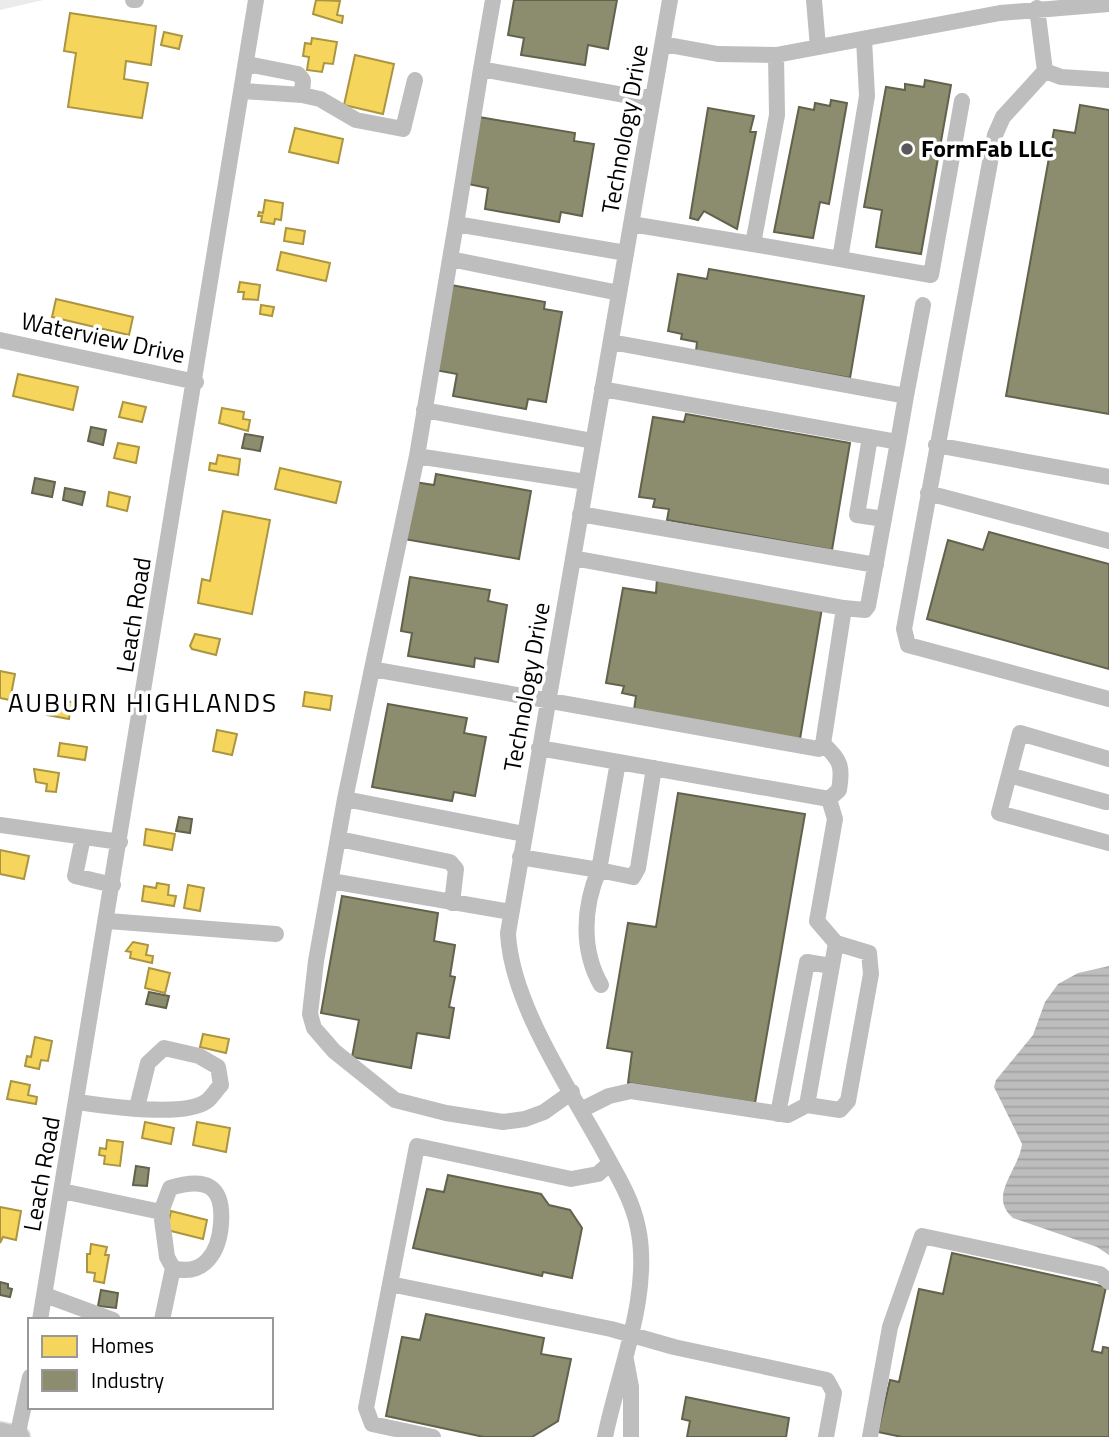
<svg xmlns="http://www.w3.org/2000/svg" width="1109" height="1437" font-family="'Titillium Web',sans-serif">
<style>
.green{fill:#ebebeb}
.water{fill:url(#water-rules)}
.homes{fill:#f6d55c;stroke:#ac9540;stroke-width:2}
.industry{fill:#8c8c6e;stroke:#62624d;stroke-width:2}
.lines{fill:none;stroke-linecap:round;stroke-linejoin:round}
.major-casing{stroke:#dbdbdb;stroke-width:24}
.minor{stroke:#bebebe;stroke-width:16}
.major{stroke:#bebebe;stroke-width:21}
.poi-dot{fill:#595959;stroke:#fff;stroke-width:2.5}
.labels{text-anchor:middle;stroke-width:7;stroke-linejoin:round;paint-order:stroke}
.street-label{font-size:24px;fill:#000;stroke:#fff}
.poi-label{font-size:24px;font-weight:bold;fill:#000;stroke:#fff;text-anchor:start}
.neighbourhood-label{font-size:26px;letter-spacing:2px;fill:#000;stroke:#fff}
</style>
<defs>
<pattern id="water-rules" width="6" height="5" patternUnits="userSpaceOnUse" patternTransform="scale(1.75)"><rect width="6" height="5" fill="#bdbdbd"/><path d="M0 2.5h6" fill="none" stroke="#a1a1a1"/></pattern>
</defs>
<rect width="100%" height="100%" fill="#fff"/>
<path class="green" d="M0 0H43L0 10Z"/>
<path class="water" d="M1109 966V1255L1097 1247 1013 1218C987 1196 1019 1170 1022 1144L994 1087 996 1080 1033 1035 1045 1002 1058 984 1078 973Z"/>
<path class="homes" d="M316 0 340 1 337 15 343 16 342 23 313 14Z
M70 13 156 26 151 65 126 61 124 79 148 83 142 118 68 107 76 53 64 51Z
M164 32 182 36 179 49 161 45Z
M312 38 337 42 333 64 324 63 322 72 307 70 309 57 303 56 305 43 311 44Z
M355 55 394 64 383 114 344 105Z
M295 128 343 139 338 163 289 152Z
M265 200 283 203 281 220 275 219 274 224 261 222 262 216H258L259 212 263 213Z
M286 228 305 231 303 244 284 241Z
M281 252 330 263 326 281 277 270Z
M240 282 260 285 258 300 243 299 244 292H238Z
M56 299 133 317 129 335 52 317Z
M261 305 274 307 272 316 260 314Z
M18 374 78 387 73 410 13 396Z
M123 402 146 407 142 422 119 417Z
M222 408 244 412 243 419 250 420 248 431 219 423Z
M118 443 139 447 136 463 114 458Z
M218 455 240 459 238 475 209 470 210 463 216 464Z
M280 468 341 482 336 503 275 489Z
M109 492 130 497 127 511 107 506Z
M223 511 270 520 252 614 198 603 202 579 210 581Z
M195 634 220 639 216 655 192 649 190 646Z
M0 671 15 674 10 700 0 698Z
M305 692 332 696 330 710 303 706Z
M50 698 72 702 74 712 70 711 69 719 47 715 49 708 44 707 45 699Z
M217 730 237 734 232 755 213 751Z
M60 743 87 747 85 760 58 756Z
M34 769 59 773 56 792 46 791 47 784 36 782Z
M146 829 175 834 172 850 144 845Z
M0 850 29 856 24 879 0 874Z
M157 883 169 885 168 895 176 896 174 906 142 901 144 886 156 888Z
M188 885 204 888 200 911 184 908Z
M133 942 148 945 146 955 153 956 152 963 130 958 131 952 126 951Z
M149 968 170 973 165 993 145 988Z
M203 1034 229 1039 226 1053 200 1047Z
M35 1037 52 1041 48 1061 41 1060 39 1069 25 1066 27 1056 31 1057Z
M11 1081 30 1085 28 1095 37 1097 36 1104 7 1099Z
M145 1122 174 1128 171 1144 142 1138Z
M197 1122 230 1128 226 1152 193 1145Z
M107 1140 123 1142 120 1166 104 1164 105 1156 99 1155 100 1148 106 1149Z
M0 1207 21 1211 16 1240 3 1237 0 1243Z
M171 1211 207 1220 203 1239 167 1230Z
M91 1244 107 1247 105 1255H109L104 1283 94 1281 95 1273 87 1272V1254H90Z"/>
<path class="industry" d="M514 0H617L608 49 588 45 585 65 521 55 524 38 508 35Z
M925 80 951 85 921 254 876 247 882 210 864 207 886 87 905 90V84L924 87Z
M831 100 847 103 829 204 820 202 813 238 774 232 799 107 814 110 815 103 830 106Z
M1080 105 1109 110V414L1006 396 1054 130 1075 133Z
M708 108 754 116 750 132H756L737 229 704 211 698 220 690 218Z
M479 117 575 133 574 141 594 144 582 216 561 212 559 222 485 209 488 188 468 184Z
M709 269 864 296 850 378 696 351 697 342 681 339 682 334 668 331 678 274 707 279Z
M451 285 545 302 544 309 562 312 546 402 528 399 526 409 453 396 457 374 435 370Z
M686 414 850 443 832 550 667 520 669 509 653 507 655 499 639 497 653 417 684 422Z
M91 427 106 430 103 445 88 441Z
M245 434 263 437 260 451 242 448Z
M436 474 531 491 519 559 404 539 414 482 434 485Z
M35 478 55 482 52 497 32 493Z
M65 488 85 492 82 505 63 500Z
M989 532 1109 564V669L927 619 948 540 983 550Z
M410 577 490 590 488 601 507 605 498 662 475 658 474 667 408 656 412 633 401 631Z
M657 578 822 608 800 739 634 710 636 696 622 693 624 686 606 683 623 588 656 593Z
M388 704 467 718 464 733 486 737 475 796 454 792 452 801 372 787Z
M678 793 805 814 755 1103 628 1083 632 1052 607 1048 628 923 656 927Z
M179 817 192 819 190 833 176 831Z
M342 896 438 913 434 941 455 945 450 976 455 977 449 1007 454 1008 449 1038 417 1033 411 1068 352 1057 359 1020 321 1013Z
M149 992 169 996 166 1008 146 1004Z
M136 1166 149 1168 147 1186 133 1185Z
M448 1175 541 1194 549 1205 570 1210 582 1228 572 1278 543 1272 542 1276 413 1248 427 1189 444 1192Z
M952 1253 1106 1287 1092 1351 1102 1353 1103 1347 1109 1348V1437H902L878 1432 890 1380 899 1382 919 1289 943 1294Z
M0 1282 8 1284V1288L12 1289 10 1297 0 1295Z
M101 1290 118 1293 116 1308 98 1306Z
M426 1314 544 1338 541 1354 571 1359 558 1421 532 1437H484L386 1416 402 1337 420 1340Z
M686 1397 789 1418 786 1437H687L690 1421 682 1419Z"/>
<g class="lines">
<g class="major-casing">
<path id="major" d="M0 1433 19 1437"/>
</g>
<path class="minor" d="M133 0H136
M493 0 481 69 635 97H653
M814 0 818 47
M1037 8 1045 71 1003 117 995 135 904 629 908 645 1109 699
M663 44 718 54 776 55 1000 13 1109 4
M247 64 298 74 303 80 302 95
M1045 71 1061 77 1109 80
M243 91 302 95 320 99 356 120 403 129 415 80
M456 224 481 69
M631 224 753 244 777 115 776 55
M753 244 840 259 867 96 864 39
M450 259 456 224 626 253
M840 259 931 275 962 101
M0 340 196 382
M611 342 906 396 923 305
M602 389 898 442 868 606 865 610 844 608
M424 410 593 441
M870 437 857 515 884 519
M898 442 906 396
M936 445 1109 477
M417 456 450 259 619 293
M928 493 1109 541
M580 514 876 565
M372 669 417 456 586 482
M823 744C841 760 843 767 839 790L829 799
M539 748 829 799 835 819 817 921 836 943 807 1105 788 1115 631 1091 609 1096 581 1110
M1109 759 1020 733 999 813 1109 843
M1009 775 1106 802
M345 799 316 961 310 1014 314 1028 334 1051 395 1100 446 1113 503 1122 525 1119 544 1112 572 1092
M0 825 120 842
M524 834 345 799 372 669 819 749 823 744 844 608 573 558
M83 837 75 876 113 885
M339 839 450 862 456 869 452 903
M520 857 599 870 618 762
M331 881 511 912
M108 921 276 934
M601 985C581 950 583 907 599 870L633 877 638 868 654 768
M78 1102C106 1106 184 1118 207 1101 212 1097 216 1090 221 1085L218 1067 199 1056 164 1048 148 1063 137 1107
M807 1105 840 1110 848 1101 871 974 869 953 836 943
M778 1114 807 962 831 966
M62 1191 161 1212 167 1257 173 1268C204 1277 219 1252 221 1224 224 1185 206 1177 170 1188L161 1212
M390 1284 417 1146 571 1179 598 1174 610 1163
M45 1295 113 1320
M40 1320 256 0
M162 1320 173 1268
M626 1360 631 1387V1437
M17 1437 30 1377
M433 1437 372 1424 366 1408 390 1284 611 1329 674 1347 827 1380 834 1393 826 1437
M605 1437C618 1372 652 1294 638 1228 633 1202 619 1178 606 1155 572 1092 511 1004 508 933L670 0
M870 1437 890 1327 922 1236 1100 1274 1109 1282"/>
<use href="#major" class="major"/>
</g>
<circle class="poi-dot" cx="907" cy="149" r="7"/>
<g class="labels">
<g class="street-label">
<text transform="translate(625 129) rotate(-80)" y="8">Technology Drive</text>
<text transform="translate(103 338) rotate(12)" y="8">Waterview Drive</text>
<text transform="translate(134 615) rotate(-81)" y="8">Leach Road</text>
<text transform="translate(527 687) rotate(-80)" y="8">Technology Drive</text>
<text transform="translate(42 1174) rotate(-80)" y="8">Leach Road</text>
</g>
<g class="poi-label">
<text x="921" y="157">FormFab LLC</text>
</g>
<g class="neighbourhood-label">
<text x="143" y="712">AUBURN HIGHLANDS</text>
</g>
</g>
<rect x="28" y="1318" width="245" height="91" fill="#ffffff" stroke="#999999" stroke-width="2"/>
<rect x="42" y="1336" width="35" height="21" fill="#f6d55c" stroke="#999999" stroke-width="2"/>
<text x="91" y="1353" font-size="21" fill="#000000">Homes</text>
<rect x="42" y="1370" width="35" height="21" fill="#8c8c6e" stroke="#999999" stroke-width="2"/>
<text x="91" y="1388" font-size="21" fill="#000000">Industry</text>
</svg>
